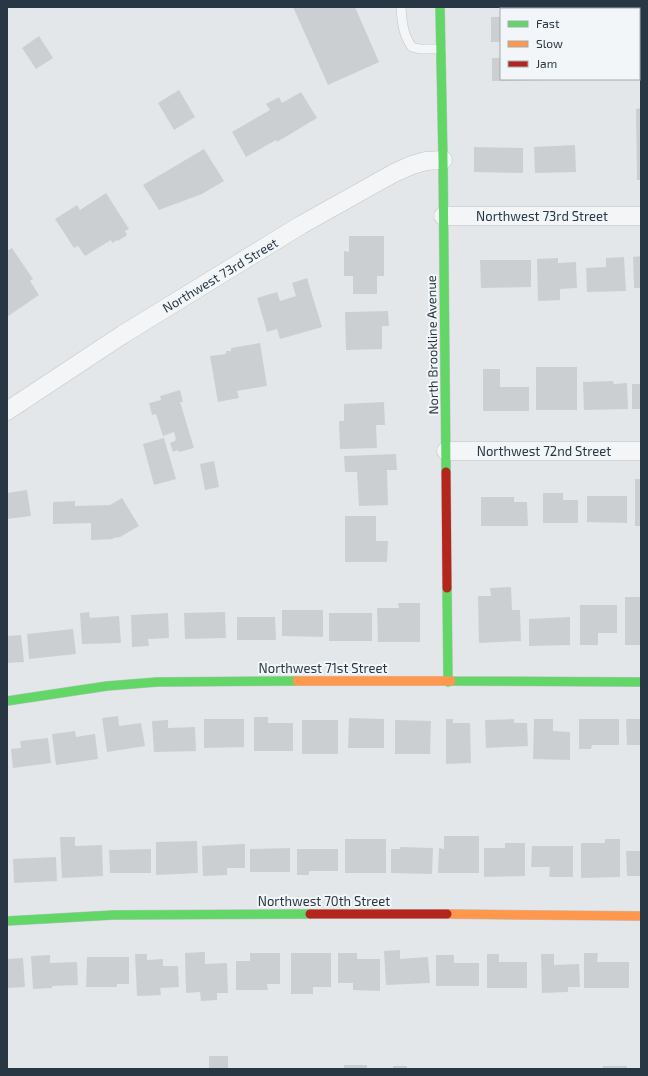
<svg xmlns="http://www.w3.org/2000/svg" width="648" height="1076" font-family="'Exo 2',sans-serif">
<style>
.building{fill:#cccfd2}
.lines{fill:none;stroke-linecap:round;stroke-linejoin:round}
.lane-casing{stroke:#c2c5c7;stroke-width:10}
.street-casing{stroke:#c2c5c7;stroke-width:19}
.fast-casing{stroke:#c2c5c7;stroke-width:10}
.slow-casing{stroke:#c2c5c7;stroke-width:10}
.jam-casing{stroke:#c2c5c7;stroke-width:10}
.lane{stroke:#f3f5f6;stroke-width:9}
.street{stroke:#f3f5f6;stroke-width:18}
.fast{stroke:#63d668;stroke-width:9}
.slow{stroke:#ff974d;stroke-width:9}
.jam{stroke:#b3261e;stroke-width:9}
.labels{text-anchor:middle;stroke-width:4;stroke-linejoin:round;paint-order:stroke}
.street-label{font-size:13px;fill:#293744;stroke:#f2f6f8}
</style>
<rect width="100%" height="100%" fill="#e4e7e9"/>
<path class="building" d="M293 7H355L379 62 328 85Z
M491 17H501V42H491Z
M39 36 53 58 36 69 22 48Z
M492 58H501V79H547V80L492 81Z
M179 90 195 117 174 130 158 103Z
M301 92 317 118 277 142 276 140 246 157 232 132 270 110 266 104 279 97 282 103Z
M641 108V180H637L636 109Z
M575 145 576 172 535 173 534 147Z
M474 147 523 148V173L474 172Z
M204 149 224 181 202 194 159 210 143 185Z
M106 193 129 229 125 231 127 235 118 241 117 240 112 243 111 240 85 256 78 246 74 248 55 219 77 205 80 210Z
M349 236H384V276H377V294H353V276H344V251L349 252Z
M12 248 33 279 30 281 39 295 7 317V251Z
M641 256V288H634L633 257Z
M624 257 626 291 587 292 586 268 606 267V258Z
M558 258V263L576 262 577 288 560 289V300L538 301 537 259Z
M480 260H531V287L481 288Z
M307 278 322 327 280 339 277 329 267 332 257 298 277 292 280 301 296 296 292 283Z
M388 311 389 326H382V349L346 350 345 312Z
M260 343 267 386 237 391 239 398 218 402 210 356 226 354V351H231V348Z
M536 367H577V410H536Z
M483 369H500V387H529V411H483Z
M613 381 614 384 627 383 628 409 584 410 583 382Z
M632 384H641V409H632Z
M180 390 183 402H180L194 448 179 452 178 450 173 452 170 443 175 441V440L176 439 174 432 163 436 156 414 152 415 149 403 161 400 160 396Z
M384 402 385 425H376L377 448 340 449 339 421H344V404Z
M164 438 176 479 154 485 143 444Z
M396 454 397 470H387L388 505 359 506 357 472H345L344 456Z
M214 461 219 487 205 490 200 464Z
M635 479H641V526H635Z
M27 490 31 516 7 519V493Z
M543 493H563V500H578V523H543Z
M587 496H627V523L587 522Z
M481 497H514V502H527L528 526H481Z
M122 498 139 526 120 537 113 538V539L91 540V523L53 524V502L75 501V506L110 505Z
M345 516H376V541H388L387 562H345Z
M511 587 512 610H520L521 641 479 643 478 596H491L490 588Z
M625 597H641V645H625Z
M398 603H420V642H378L377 608H399Z
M580 605H617V633H598V645H580Z
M282 610H323V637L282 636Z
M89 612 90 618 119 616 121 643 82 644 80 613Z
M225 612 226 638 185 639 184 613Z
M168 613 169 638 148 639 149 646 132 647 131 615Z
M329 613H372V641H329Z
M237 617H275L276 640H237Z
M570 617V645L529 646V619Z
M73 629 76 654 29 659 27 634Z
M21 635 24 662 7 663V636Z
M118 716 119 726 141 723 145 746 107 752 102 718Z
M254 717H268V723H293V751H254Z
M349 718 384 719V748H348Z
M204 719H244V747L204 748Z
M446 719H453V723H470L471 763 446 764Z
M514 719V723H527L528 746 486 748 485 720Z
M534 719H553V731L570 732V760L533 759Z
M579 719H619V745H592L591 749H579Z
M626 719H641V745H627Z
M168 720V728L195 727 196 751 154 752 152 721Z
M302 720H338V754H302Z
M395 720 431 721 430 754H395Z
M75 731 76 737 95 734 98 759 56 765 52 734Z
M48 738 51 763 13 768 11 749 21 748 20 741Z
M444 836H479V873H438L439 848 444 849Z
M60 837H75V846L102 845 103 876 62 878Z
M345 839H386V873H345Z
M605 839H620V877L581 878V843H605Z
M197 841 198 873 156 875V842Z
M505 843H525V876L484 877V848H505Z
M245 844V868H227V875L203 876 202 846Z
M532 846H573V877H549L550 867H531Z
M400 847 433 848 432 874 391 873V849H400Z
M290 848V872H250V849Z
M151 849V873H110L109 850Z
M297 849H338V871H309V875H297Z
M626 851H641V876H627Z
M56 857 57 881 14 883 13 859Z
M400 950V959L428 957 430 983 386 985 384 951Z
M205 952V964L227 963 228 993H217V1000L201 1001 200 992 186 993 185 953Z
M250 953H280V984H267L268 990H236V961H250Z
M291 953H331V987H313V994H291Z
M338 953H357V959H380V991L353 990V983H338Z
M584 953H598L597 962H629V988H584Z
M135 954H147V960L163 959V966H178L179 987 160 988 161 995 137 996Z
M487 954H499V962H527V988H487Z
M541 954H554V965L579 964 580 987H568V992L542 993Z
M50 955V963L77 962 78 985 52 986V988L33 989 31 956Z
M436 955H454V963H479V986H436Z
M87 957H129V984H117V987H86Z
M23 958 25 987 7 988V959Z
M209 1056H228V1069H209Z
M344 1065H367V1069H344Z
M393 1066H407V1069H393Z
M603 1066H627V1069H603Z"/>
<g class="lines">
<g class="lane-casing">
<path id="lane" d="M401 7C402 22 403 35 412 47L420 49H441"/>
</g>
<g class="street-casing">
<path id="street" d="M443 216H641
M7 411 122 335 301 225 394 173 412 165 426 161 443 160
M446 451H641"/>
</g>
<g class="fast-casing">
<path id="fast" d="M440 7 443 160 446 472
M447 588 448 682
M451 681 641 682
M7 701 107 686 157 682 297 681
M7 921 113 915 310 914"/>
</g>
<g class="slow-casing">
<path id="slow" d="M297 681H451
M447 914 641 916"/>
</g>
<g class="jam-casing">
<path id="jam" d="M446 472 447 588
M310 914H447"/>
</g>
<use href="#lane" class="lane"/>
<use href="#street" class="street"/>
<use href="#fast" class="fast"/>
<use href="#slow" class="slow"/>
<use href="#jam" class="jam"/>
</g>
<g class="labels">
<g class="street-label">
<text x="542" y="221">Northwest 73rd Street</text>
<text transform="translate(220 275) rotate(-31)" y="5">Northwest 73rd Street</text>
<text transform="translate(432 345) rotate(-91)" y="5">North Brookline Avenue</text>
<text x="544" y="456">Northwest 72nd Street</text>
<text x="323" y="673">Northwest 71st Street</text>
<text x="324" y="906">Northwest 70th Street</text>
</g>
</g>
<rect width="648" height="1076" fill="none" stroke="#293744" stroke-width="16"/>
<rect x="500" y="8" width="140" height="72" fill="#f2f6f8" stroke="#a2aab0"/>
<rect x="508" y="21" width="20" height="6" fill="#63d668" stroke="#a2aab0"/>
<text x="536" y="28" font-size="12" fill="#293744">Fast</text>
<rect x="508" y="41" width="20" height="6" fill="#ff974d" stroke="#a2aab0"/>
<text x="536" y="48" font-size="12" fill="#293744">Slow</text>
<rect x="508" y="61" width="20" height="6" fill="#b3261e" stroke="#a2aab0"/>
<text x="536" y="68" font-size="12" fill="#293744">Jam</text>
</svg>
